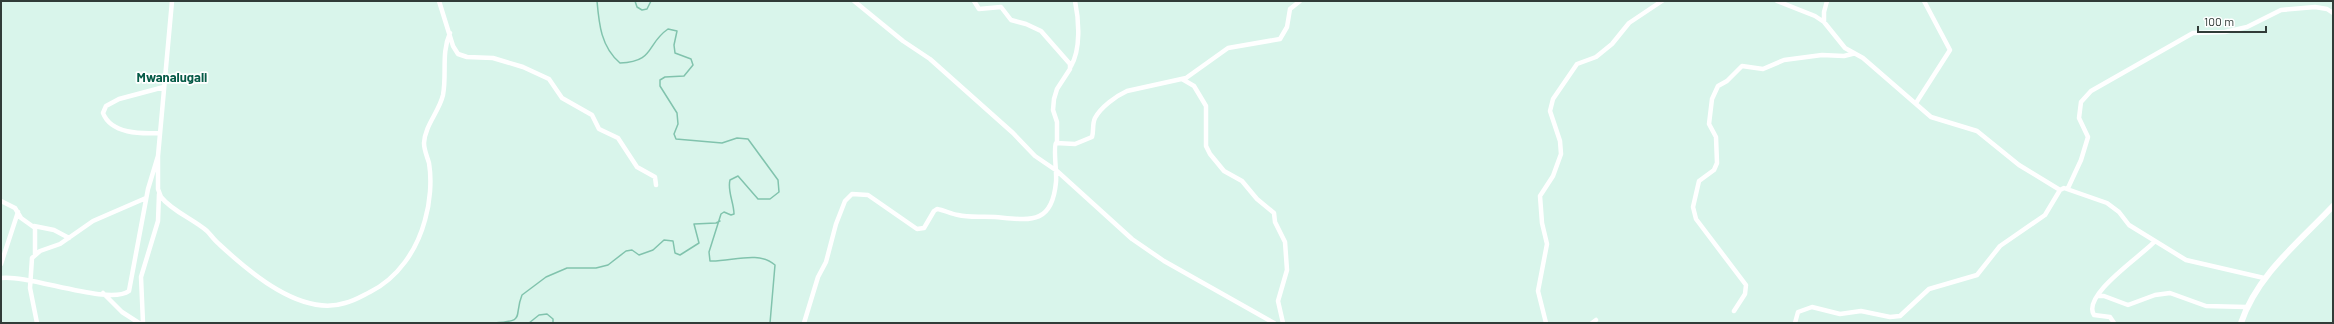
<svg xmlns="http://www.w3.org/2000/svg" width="2334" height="324" font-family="Barlow,sans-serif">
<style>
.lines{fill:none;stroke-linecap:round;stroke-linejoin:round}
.stream{stroke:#81c3ad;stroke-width:1.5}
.street{stroke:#fff;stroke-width:4.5}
.secondary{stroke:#fff;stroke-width:6}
.labels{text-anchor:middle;stroke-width:3.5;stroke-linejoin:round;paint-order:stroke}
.quarter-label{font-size:13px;font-weight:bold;fill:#065b47;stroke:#fff}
</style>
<rect width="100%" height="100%" fill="#d9f5eb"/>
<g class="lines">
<path class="stream" d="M597 1C599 24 601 47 620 63 655 62 646 44 668 29L677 31 674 45 675 53 691 59 693 65 684 76 665 77 660 80V86L677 113 678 124 674 134 676 139 722 143 737 138 748 139 778 180 779 192 770 199H758L738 176 730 180C727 190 734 203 734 214L731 215 724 212 721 214 709 252 710 261C731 262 758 250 775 265L770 323
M635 1 637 7 642 10 647 9 651 1
M494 323C527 321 513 317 522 295L546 277 567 268H596L608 265 626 251 632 250 639 255 653 250 664 240 673 241 675 253 680 255 699 243 694 224 716 223 720 221
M529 323 539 315 547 314 553 319V323"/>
<path class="street" d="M439 1 453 46 458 54 467 57 493 58 523 67 549 79 562 98 592 115 599 129 618 138 637 167 655 177 656 185
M854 1 903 41 930 59 1013 133 1035 156 1057 171 1132 239 1164 261 1274 323
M974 1 979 9 1001 7 1011 20 1026 24 1041 31 1070 64V69L1057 89 1054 99 1053 110 1057 122V143
M1777 1 1815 16 1824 22 1845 48 1863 58 1931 117 1977 131 2019 165 2060 190
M1824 22V12L1827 1
M1071 66C1081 49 1079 20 1075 1
M1182 79 1194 86 1206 106V146L1210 154 1224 171 1242 181 1257 199 1274 213 1275 222 1285 242 1287 270 1278 301 1283 323
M1916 103 1950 50 1924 1
M160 133C141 134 111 134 103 113L106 106 119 99 164 87
M158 156V189L161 197C172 211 193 219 207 231 211 235 214 240 219 244 249 272 301 317 345 303 354 301 362 296 370 292 398 278 417 250 425 220 430 203 432 181 429 163 427 156 424 150 424 143 425 125 439 112 443 95 447 74 441 53 450 33
M2068 188 2081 160 2088 137 2079 118 2081 102 2091 91 2193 33 2225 32 2247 27 2281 10 2315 7 2327 9 2333 13
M1 201 15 208 21 218 35 228V255
M34 226 54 230 69 238
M1 264 18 212
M1 278C28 274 109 306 129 291L148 189 158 156 172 1
M103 293 122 312 139 323
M2099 296H2104L2128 305 2155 295 2170 293 2206 306 2246 307
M1734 311 1745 294 1746 285 1696 219 1693 207 1699 181 1714 170 1717 163 1716 137 1709 124 1712 99 1718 86 1727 81 1742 66 1763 69 1784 60 1822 55 1844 56 1852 54
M37 323 30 288 32 258 40 251 60 244 93 221 146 198
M143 323 141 277 158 221 159 194
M804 323 818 277 826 262 836 224 845 201 852 194 868 195 917 229 924 228 934 211 937 209C944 210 951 214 958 215 970 218 982 216 995 217 1029 220 1052 226 1056 182 1057 173 1053 147 1056 143L1075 144 1092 137C1094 131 1092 124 1095 118 1101 107 1116 96 1127 91L1186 78 1228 48 1280 39 1287 27 1290 9 1300 1
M1546 323 1538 291 1547 244 1542 223 1540 196 1553 176 1561 154 1560 141 1550 111 1553 99 1577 64 1596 57 1612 44 1629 23 1662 1
M1592 323 1596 320
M1795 323 1798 312 1812 307 1840 314 1861 311 1890 317 1900 316 1929 289 1977 275 2000 246 2045 215 2060 190 2064 188 2107 203 2119 212 2129 225 2186 260 2264 278
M2114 323 2110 317 2094 315C2081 295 2143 255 2155 241"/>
<path class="secondary" d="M2241 323C2257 275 2299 242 2333 206"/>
</g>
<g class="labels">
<g class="quarter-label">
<text x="172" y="82">Mwanalugali</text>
</g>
</g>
<rect width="2334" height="324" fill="none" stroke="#313c38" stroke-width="4"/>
<path d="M2198 26v6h68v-6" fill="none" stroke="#313c38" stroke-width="2"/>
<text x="2204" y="26" font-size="12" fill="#313c38" stroke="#ffffff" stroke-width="3" paint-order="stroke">100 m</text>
</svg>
